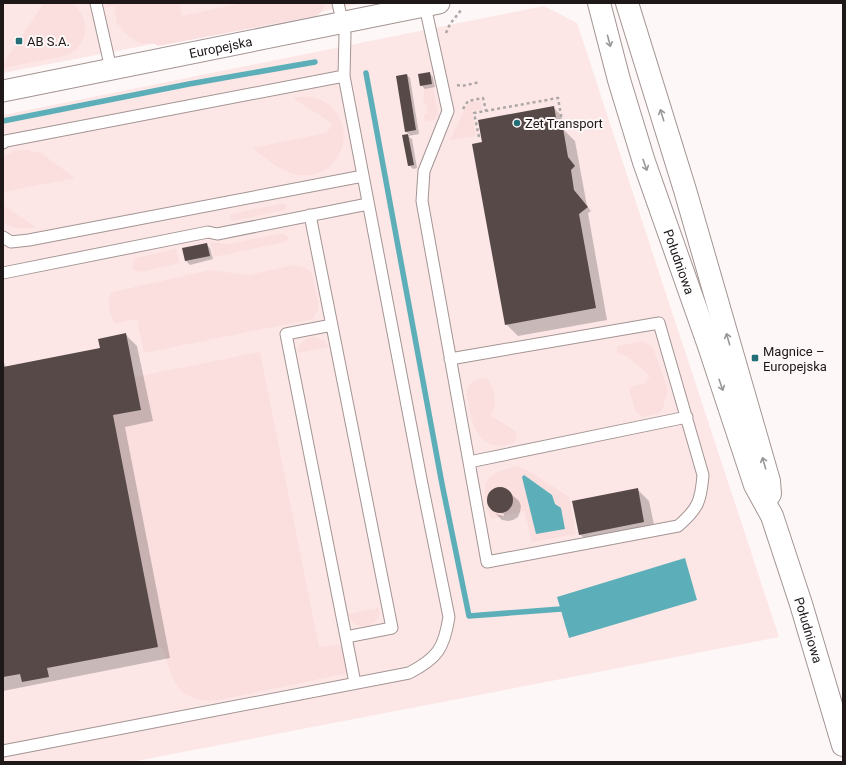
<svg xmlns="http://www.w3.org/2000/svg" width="846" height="765" font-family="Roboto,sans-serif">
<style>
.built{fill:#fce7e6}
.green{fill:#fbdfde}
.water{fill:#5cafb8}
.shadow{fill:#0003}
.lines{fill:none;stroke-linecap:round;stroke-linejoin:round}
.stream{stroke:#5cafb8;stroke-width:5.5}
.building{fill:#574948}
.lane-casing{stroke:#a39493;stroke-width:13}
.street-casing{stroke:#a39493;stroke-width:23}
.secondary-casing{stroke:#a39493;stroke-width:24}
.path{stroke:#aea7a7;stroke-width:2.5;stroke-dasharray:3 3;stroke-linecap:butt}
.lane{stroke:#fff;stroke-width:11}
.street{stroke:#fff;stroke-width:21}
.secondary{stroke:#fff;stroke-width:22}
.oneway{stroke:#9a9797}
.poi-dot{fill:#246e76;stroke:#fef7f7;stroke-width:1.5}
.labels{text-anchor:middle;stroke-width:4;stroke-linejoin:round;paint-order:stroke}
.poi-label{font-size:13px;fill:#1e1818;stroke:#fef7f7;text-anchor:start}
.street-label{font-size:13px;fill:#1e1818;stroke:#fef7f7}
</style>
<rect width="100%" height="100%" fill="#fef7f7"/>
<path class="built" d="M3 3H365L3 73Z
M544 6 577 23 779 637 131 762H3V115Z"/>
<path class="green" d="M44 3C51 3 67 1 72 4 86 12 89 33 80 45 76 50 71 53 65 56L3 68V64Z
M106 3H179L182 16 242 3H324C324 10 321 13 316 16L158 46 153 43 142 44 132 39 124 32 117 23 114 6 106 7Z
M433 85 438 114 434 120 425 122 424 114 428 113 426 103H424L423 94H424V87Z
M297 97C302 97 306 96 310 97 317 97 324 101 329 105 362 132 335 185 294 174 279 170 264 157 252 148L326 133 333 124 293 98Z
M481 101 482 109 472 111 476 136 450 140 467 105 470 102Z
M28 150 41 153 75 178 3 192V157L14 151Z
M284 203 287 206 285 210 233 221 230 218 231 214Z
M3 205 36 227C25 230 12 229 3 222Z
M283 233 288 237V240L285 242 214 257 210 242 228 244Z
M176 249 180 263 140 272 133 269V261L136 258Z
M294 265 304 267 312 273 318 301V310L312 319 144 353 137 319 114 324C111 314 104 299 113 292L210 270 248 275Z
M314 337 323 340 329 347 297 353C298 344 305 338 314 337Z
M642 341 645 342 653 348 668 390 663 408 659 413 643 417 636 412 629 390 631 387 645 383 650 376 628 357 617 352 618 346Z
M260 352 319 647 337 644C347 650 346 663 348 673L219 700C180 704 172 683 164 650L158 647 113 415 141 410 135 377Z
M481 378 488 379C494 388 495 397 495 407L490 415 515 431 517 437 514 443C484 454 472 431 469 405 468 401 466 394 467 390 469 383 475 381 481 378Z
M518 466 529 471 569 497 576 534 532 542 524 511 492 519C487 514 487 507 486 501 480 474 497 471 518 466Z
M379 608C382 628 354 634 348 614Z"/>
<path class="water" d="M524 475 552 495 555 504 561 508 565 529 536 534 522 477Z
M685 558 697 600 569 638 557 597Z"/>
<path class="shadow" d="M429 73 433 77 435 87 425 89 421 85Z
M407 75 410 78 419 134 408 136 412 139 417 168 413 169 409 165 403 136 410 135 406 132 397 76Z
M553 107 561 115 564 130 575 141 587 206 591 211 588 213 607 320 518 336 506 324 484 143Z
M206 244 210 248 213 259 190 265 186 261 183 249Z
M125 334 137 346 153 421 125 427 170 658 3 691V360L6 368 101 349Z
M501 487 506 489 510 493 519 501 521 506 520 512 518 517 513 520 508 521 502 520 496 514 504 516V514L495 511V512L489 507 487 502 488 497 490 492 495 488Z
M637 489 649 501 656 534 592 546 580 534Z"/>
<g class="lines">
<path class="stream" d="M366 73 442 484 469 616 561 609
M3 121 189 84 315 62"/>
</g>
<path class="building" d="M430 72 432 84 420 86 418 74Z
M407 74 416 130 405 132 396 76Z
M554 106 558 129 563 128 568 157 575 166 571 170 574 190 588 207 579 214 596 308 505 325 472 144 482 142 478 120Z
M408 134 414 165 408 166 402 135Z
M207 243 210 256 185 261 182 248Z
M126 333 141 410 113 415 158 647 47 668 49 677 22 682 20 674 3 677V367L100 348 98 339Z
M487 500a13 13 0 1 1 26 0a13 13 0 1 1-26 0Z
M638 488 644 522 579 535 572 501Z"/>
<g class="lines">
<g class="lane-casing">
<path id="lane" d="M96 3 111 69
M425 6 448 111 424 171 422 201 487 562 678 526C698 509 701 501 703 475L659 323 450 359
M3 143 6 141 344 76
M310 215 392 628 346 637 286 334 332 325
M3 237 11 242 29 240 363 176
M3 273 208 232 217 234 368 204
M469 462 687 417
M346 637 355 683
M3 751 409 673C438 658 444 648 449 617L422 484 344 76 345 34 338 3"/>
</g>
<g class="street-casing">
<g id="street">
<path id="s1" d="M3 91 439 3"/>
</g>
</g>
<g class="secondary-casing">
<g id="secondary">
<path id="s2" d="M599 3 619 80 644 162 709 346 755 485 772 516 801 604 843 745"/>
<path d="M627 3 685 190 769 481 770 494"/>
</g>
</g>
<path class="path" d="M446 33 450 24 462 9
M457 85 462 86 480 82
M463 109 468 101 483 98 486 111
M479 137 474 113 558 98 562 121"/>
<use href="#lane" class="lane"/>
<use href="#street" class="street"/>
<use href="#secondary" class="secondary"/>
</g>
<defs><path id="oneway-shaft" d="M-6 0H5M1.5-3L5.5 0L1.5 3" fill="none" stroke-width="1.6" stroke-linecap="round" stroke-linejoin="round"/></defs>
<g class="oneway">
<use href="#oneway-shaft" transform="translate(609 41) rotate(75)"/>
<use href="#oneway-shaft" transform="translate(662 115) rotate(-107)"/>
<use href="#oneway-shaft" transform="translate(645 165) rotate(71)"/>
<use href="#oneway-shaft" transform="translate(728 339) rotate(-106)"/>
<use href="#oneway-shaft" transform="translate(721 385) rotate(71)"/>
<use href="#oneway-shaft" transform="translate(764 463) rotate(-106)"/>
</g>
<g class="poi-dot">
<rect x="15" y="37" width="8" height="8" rx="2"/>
<circle cx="517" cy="123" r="4"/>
<rect x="751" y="354" width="8" height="8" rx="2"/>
</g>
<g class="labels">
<g class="poi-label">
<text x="27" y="46">AB S.A.</text>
<text x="525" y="128">Zet Transport</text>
<text x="763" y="356">Magnice –<tspan x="763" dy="15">Europejska</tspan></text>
</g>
<g class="street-label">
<text dy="5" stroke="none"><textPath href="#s1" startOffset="222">Europejska</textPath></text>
<text dy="5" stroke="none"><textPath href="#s2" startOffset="271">Południowa</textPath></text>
<text dy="5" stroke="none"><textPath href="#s2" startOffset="662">Południowa</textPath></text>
</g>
</g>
<rect width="846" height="765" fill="none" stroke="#1e1818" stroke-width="8"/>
</svg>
